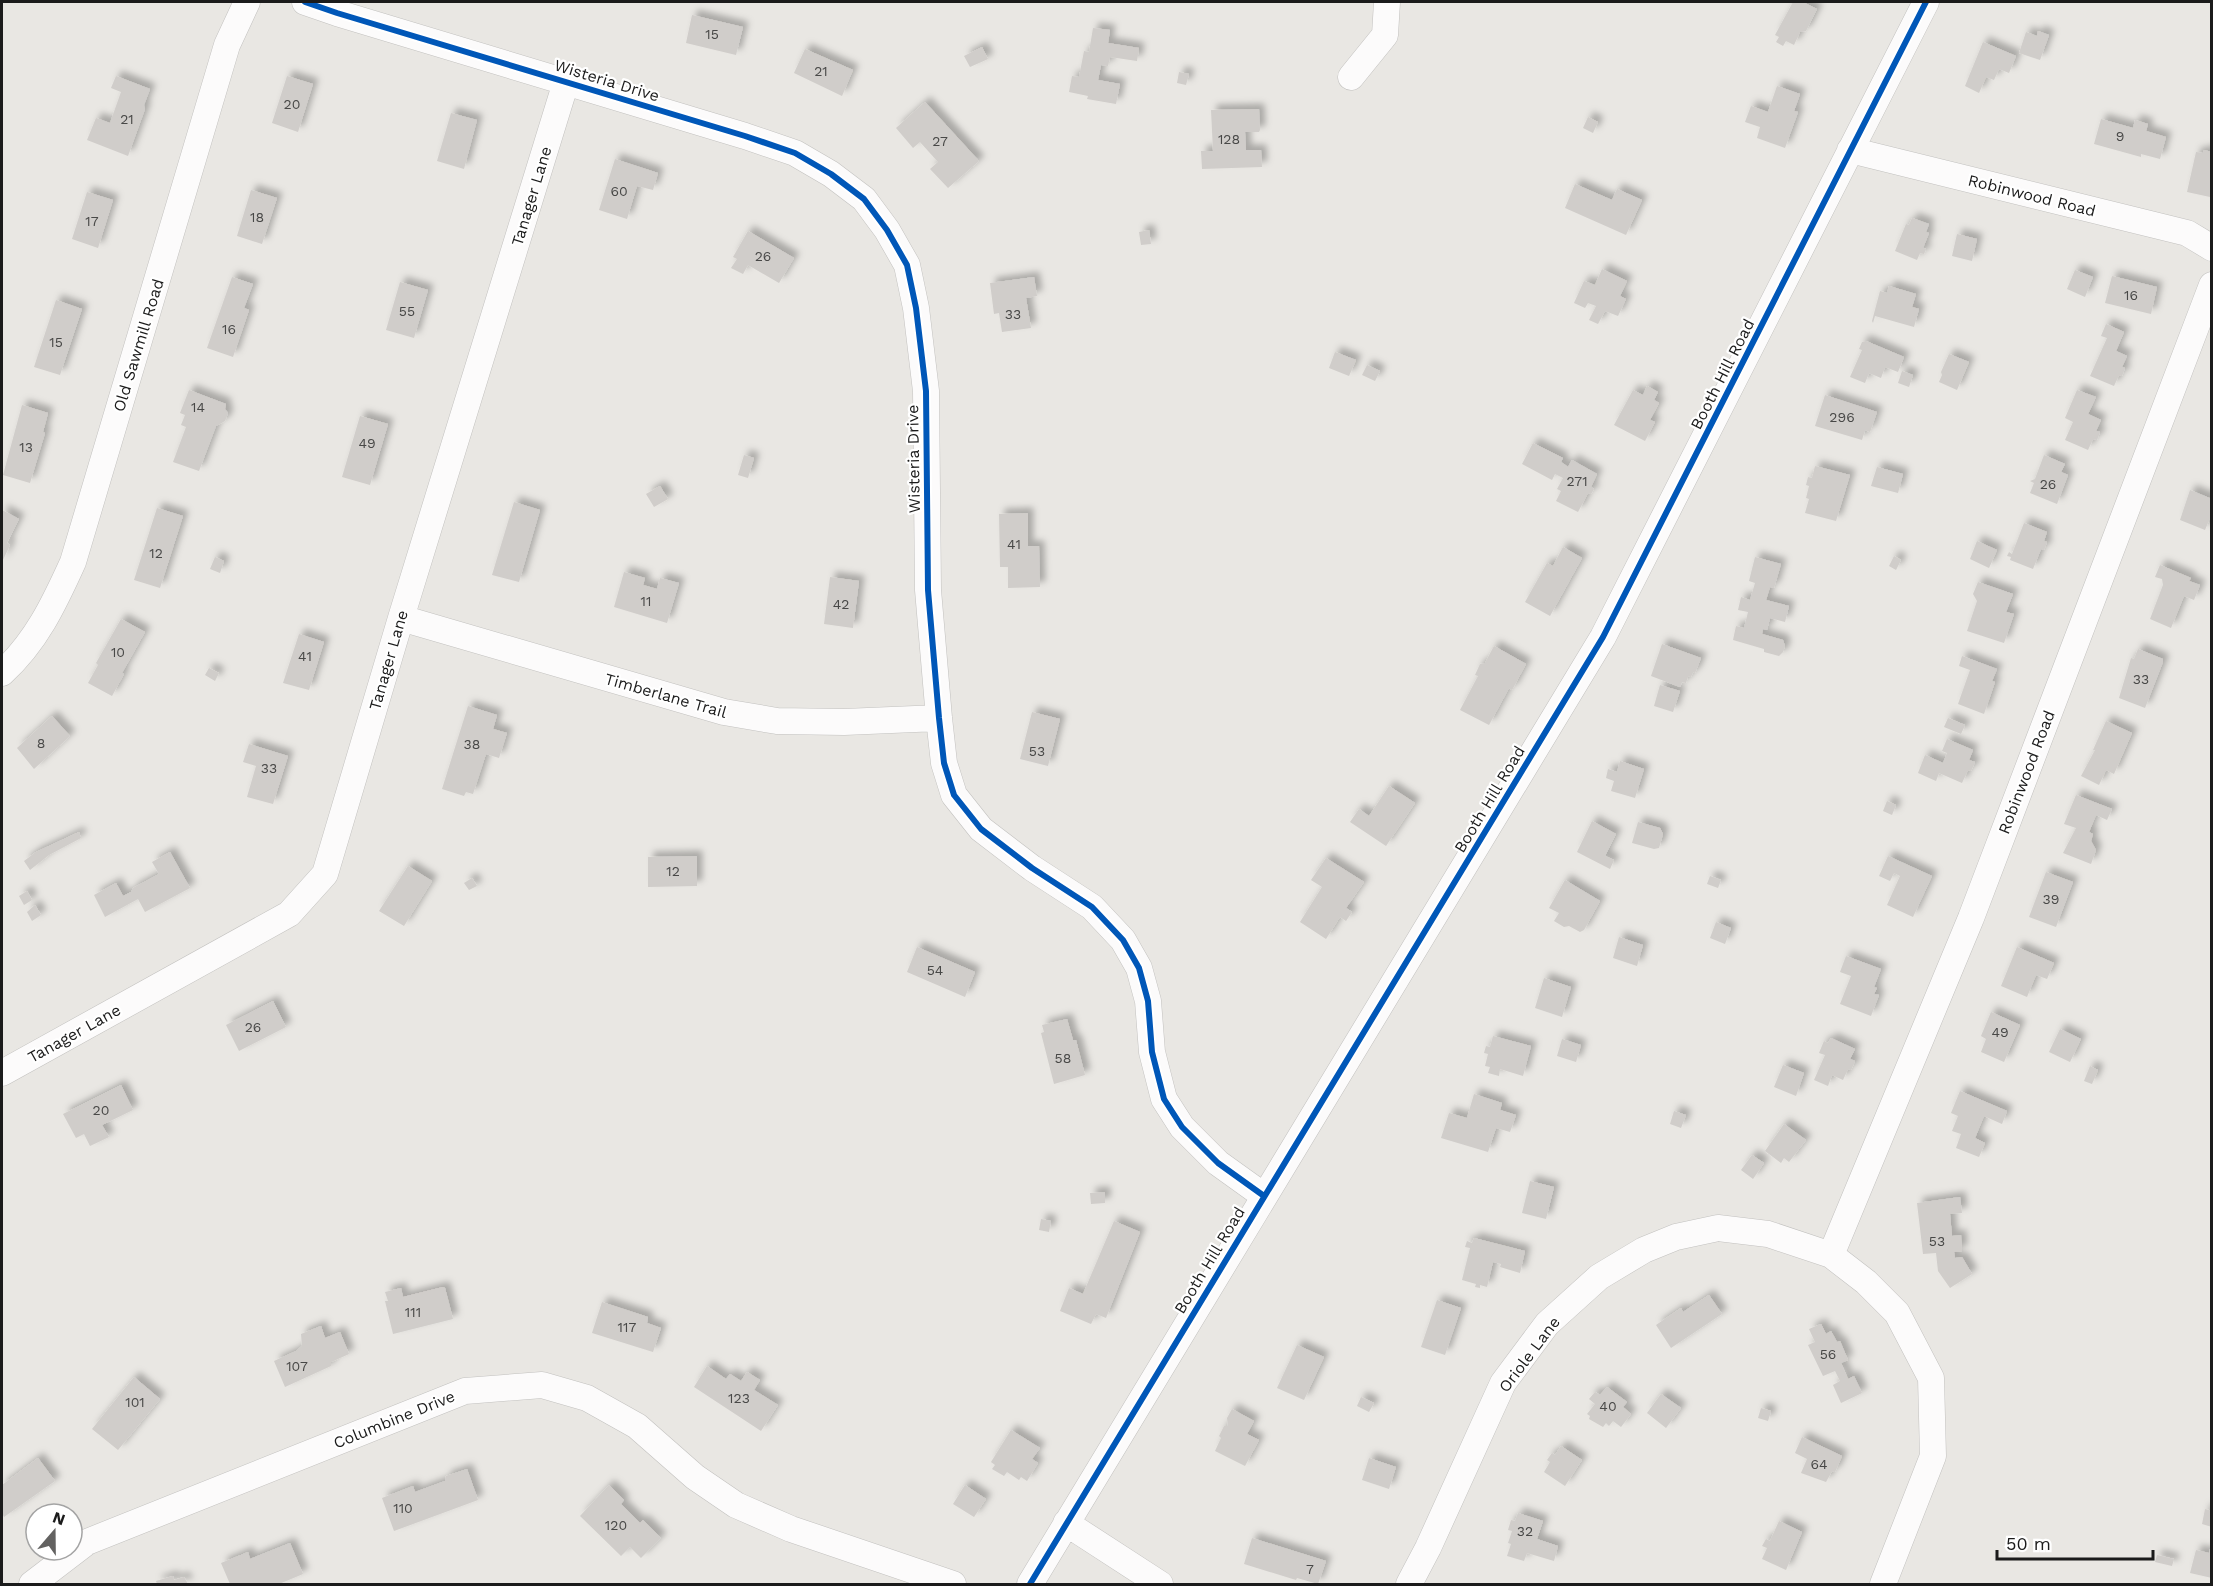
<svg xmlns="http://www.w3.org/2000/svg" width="2213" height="1586" font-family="'Work Sans',sans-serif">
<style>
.building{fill:#d0cdca;filter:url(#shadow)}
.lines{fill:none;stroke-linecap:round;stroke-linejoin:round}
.minor-casing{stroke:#c2c1bf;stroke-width:27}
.minor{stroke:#fcfbfb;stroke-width:26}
.cycleway-casing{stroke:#fff;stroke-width:10}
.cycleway{stroke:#0057b8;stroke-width:6}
.labels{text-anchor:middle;stroke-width:4.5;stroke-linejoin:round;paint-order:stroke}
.number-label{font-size:14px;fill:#484847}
.street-label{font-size:16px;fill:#1b1b1b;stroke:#fff}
</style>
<defs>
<filter id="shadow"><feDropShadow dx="5.5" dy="-5.5" stdDeviation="3" flood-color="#0004"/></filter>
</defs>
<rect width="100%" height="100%" fill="#e9e7e3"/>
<path class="building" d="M1793 2H1803L1817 9 1806 31 1800 32 1794 45 1786 41 1783 46 1776 42 1779 37 1775 35Z
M692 15 743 27 736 55 686 43Z
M1093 28 1110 30 1108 43 1139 48 1137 61 1110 57 1108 66 1101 65 1098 80 1120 84 1116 104 1087 99 1088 96 1069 92 1072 76 1079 77 1084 51 1089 52Z
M2038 31 2049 35 2040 60 2019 53 2026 32 2037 36Z
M1983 42 2016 56 2009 73 1999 69 1994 80 1986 77 1979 93 1965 86Z
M982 47 988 59 970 67 964 56Z
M805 49 853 70 842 96 794 73Z
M1179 72 1189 74 1186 85 1177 83Z
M116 76 150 89 144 105 145 109 128 156 87 140 96 118 110 123 121 92 111 88Z
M287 76 313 84 298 132 272 123Z
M1777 86 1800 94 1794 111 1798 112 1785 148 1757 138 1760 127 1745 122 1751 106 1768 112Z
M925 102 979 161 948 188 930 169 938 162 920 142 913 148 896 128Z
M1259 109 1260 130 1259 132H1245L1246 150H1261L1262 167 1202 169 1201 151H1213L1211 110Z
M451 113 477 120 464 169 437 161Z
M1588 117 1598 122 1593 133 1583 128Z
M2101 119 2133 128 2135 120 2148 124 2146 131 2166 137 2160 159 2141 154V157L2094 144Z
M2204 150 2212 152 2210 197 2187 192 2196 152 2203 153Z
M615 159 658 173 653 190 637 186 627 219 599 210Z
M1575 184 1612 200 1617 189 1642 200 1626 235 1565 208Z
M251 190 277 198 262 244 237 236Z
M87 192 113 200 98 248 72 239Z
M1912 218 1929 224 1926 232 1929 233 1923 248 1926 249 1924 254 1920 253 1917 260 1895 251 1906 224 1909 225Z
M1149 230 1151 244 1141 245 1139 232Z
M748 231 794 258 779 283 748 265 743 274 731 268 737 259 733 257Z
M1957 234 1977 239 1972 261 1952 256Z
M1602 269 1627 281 1620 296 1626 299 1618 316 1605 311 1598 324 1589 320 1596 306 1588 303 1585 308 1574 303 1584 281 1595 285Z
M2075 270 2093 277 2085 297 2067 289Z
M2112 276 2157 287 2151 314 2105 303Z
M232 277 253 284 244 308 249 310 233 357 207 348Z
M1034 277 1037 296 1026 298 1031 328 1002 332 999 313 994 314 990 283Z
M400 282 428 290 414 338 386 330Z
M1889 286 1916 294 1912 307 1919 309 1914 327 1875 316 1873 323 1872 321 1880 291 1887 293Z
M56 300 82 309 60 375 34 367Z
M2106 324 2124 332 2116 351 2127 356 2122 367 2125 368 2122 376 2119 375 2114 386 2090 376 2107 338 2101 336Z
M1866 341 1904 357 1898 372 1885 367 1881 378 1869 373 1865 383 1850 377 1862 350 1859 349 1862 342Z
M1335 352 1356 360 1349 376 1329 368Z
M1949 354 1969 362 1957 390 1939 382 1942 375 1941 372Z
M1367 365 1380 371 1375 381 1362 375Z
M1902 371 1913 375 1909 387 1898 383Z
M1647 386 1658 392 1654 400 1659 403 1650 420 1655 422 1645 441 1614 425 1633 390 1643 395Z
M189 390 226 404 225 409 228 413 225 421 216 426 199 471 173 462 186 427 181 425 185 415 180 413Z
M2077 390 2096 397 2088 414 2101 420 2096 431 2100 432 2097 440 2093 439 2088 450 2065 440 2073 422 2065 418Z
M1825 395 1877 412 1870 432 1865 430 1862 440 1815 426Z
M22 405 48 413 43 432 45 433 30 483 3 475Z
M360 416 388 424 370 485 342 477Z
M1533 443 1563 458 1561 462 1568 467 1572 460 1597 474 1591 487 1594 489 1591 494 1588 493 1578 512 1556 501 1561 491 1557 489 1563 478 1555 474 1552 480 1522 464Z
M744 455 754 458 748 478 738 475Z
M2044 455 2065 464 2061 472 2068 475 2057 504 2030 493 2034 483 2030 481 2035 479Z
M1815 466 1850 475 1836 521 1805 513 1809 499 1806 498 1809 486 1806 485 1808 477 1812 478Z
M1877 467 1903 474 1898 493 1871 486Z
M660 486 668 499 654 507 646 494Z
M2190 490 2212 499V513L2205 530 2180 520Z
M514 502 540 510 519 582 492 575Z
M157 508 183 516 160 588 134 580Z
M2 510 19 519 7 543 10 545 2 562Z
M1028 513V546H1039L1040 587 1008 588V567H1000L999 514Z
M2024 523 2047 532 2044 541 2047 542 2044 550 2041 549 2033 569 2010 560 2011 557 2007 556 2009 552 2012 554Z
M1977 541 1997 550 1989 568 1970 559Z
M1563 547 1582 558 1550 616 1525 602 1547 563 1553 566Z
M1894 556 1901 560 1896 570 1889 566Z
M215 557 224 561 220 573 210 569Z
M1755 557 1781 564 1774 588 1770 587 1766 600 1789 606 1785 622 1770 618 1767 630 1763 629 1762 634 1783 640 1785 646 1783 652 1779 656 1764 652V649L1733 640 1736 626 1744 628 1748 612 1738 610 1741 597 1750 600 1755 583 1749 581Z
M2160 565 2191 578 2189 581 2200 585 2194 600 2184 596 2171 628 2150 619 2163 585 2162 579 2155 577Z
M624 572 645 578 643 585 657 589 660 578 679 583 667 623 614 607Z
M830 577 859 581 853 628 824 624Z
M1978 582 2013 594 2006 612 2014 614 2004 643 1967 631 1977 601 1973 594Z
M121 619 145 632 122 673 124 674 112 696 88 683 98 665 96 663Z
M299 634 324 642 309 690 283 683Z
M1662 644 1701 658 1695 673 1693 672 1691 677 1688 676 1686 683 1682 682 1680 687 1651 676Z
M1494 646 1526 664 1512 690 1509 688 1489 725 1460 710 1478 676 1475 675 1480 664 1485 663Z
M2138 649 2163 659V662L2145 708 2119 698 2131 658 2134 659Z
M1962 656 1997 669 1992 681 1995 682 1984 714 1958 704 1970 670 1959 666Z
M209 668 219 673 215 681 205 675Z
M1660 685 1680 691 1673 712 1654 706Z
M468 706 497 715 493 729 507 733 499 758 486 754 473 794 466 792 464 796 442 789Z
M1032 712 1060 719 1048 766 1020 759Z
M52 716 70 736 34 769 17 748Z
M1948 718 1965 725 1961 734 1944 727Z
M2106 721 2132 733 2114 774 2106 770 2099 785 2081 776 2095 750H2093Z
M1947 739 1973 750 1969 760 1975 762 1971 771 1968 770 1962 783 1939 773 1936 781 1918 773 1925 755 1943 763 1947 753 1942 751Z
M249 744 288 756 273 804 247 797 256 766 243 762Z
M1620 761 1644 769 1635 798 1611 791 1614 781 1606 778 1608 769 1617 772Z
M1389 786 1415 803 1386 846 1350 822 1359 809 1369 816Z
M2076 795 2112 809 2107 820 2096 815 2089 832 2093 834 2091 841 2096 850 2091 864 2063 853 2076 828 2064 824Z
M1887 801 1896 805 1892 815 1883 811Z
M1592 821 1616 834 1605 856 1614 860 1610 869 1577 852Z
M1638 822 1660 828 1663 834 1659 848 1654 849 1632 843Z
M79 832 81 838 49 855 30 870 24 861 36 852Z
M170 852 190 888 145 912 138 899 105 917 94 895 116 883 123 896 131 892 133 888 159 874 152 862Z
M697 856V886L648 887V857Z
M1888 856 1932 876 1913 917 1887 905 1900 876 1894 873 1890 881 1879 876Z
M1326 858 1364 882 1346 908 1352 912 1346 921 1340 917 1326 939 1300 922 1322 887 1311 880Z
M408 866 432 881 404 926 379 911Z
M2046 872 2073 882 2056 927 2029 917Z
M1710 876 1721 880 1718 888 1707 884Z
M472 878 477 886 469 890 464 883Z
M1565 880 1600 901 1584 930 1580 932 1569 926 1564 927 1554 921 1559 913 1549 908Z
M27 891 32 900 24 905 19 896Z
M35 905 41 915 32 921 27 912Z
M1716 922 1731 928 1725 944 1710 938Z
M1619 937 1643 945 1637 966 1613 958Z
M917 947 975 972 965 997 907 972Z
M2017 947 2054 963 2047 979 2036 975 2027 997 2001 986Z
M1846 956 1881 969 1874 987 1877 988 1874 994 1879 995 1871 1016 1840 1004 1851 976 1840 972Z
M1544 978 1571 987 1562 1017 1535 1008Z
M273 1001 286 1027 239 1051 226 1025Z
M1991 1012 2020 1025 2004 1062 1981 1052 1986 1039 1981 1036Z
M1067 1019 1073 1040H1076L1085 1075 1054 1084 1041 1033 1044 1032 1042 1025Z
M2060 1029 2081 1039 2070 1062 2049 1052Z
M1493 1036 1531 1046 1523 1076 1500 1069 1499 1076 1488 1073 1490 1067 1485 1066 1488 1054 1484 1053 1486 1046 1490 1047Z
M1831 1038 1855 1049 1850 1059 1855 1061 1851 1070 1848 1069 1843 1080 1832 1075 1828 1086 1814 1080 1825 1055 1819 1053 1824 1041 1828 1043Z
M1562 1039 1581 1045 1576 1062 1557 1056Z
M1783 1065 1804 1073 1796 1096 1774 1087Z
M2090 1066 2098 1070 2092 1084 2084 1081Z
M121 1085 133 1110 102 1125 109 1137 90 1146 84 1134 76 1138 63 1114Z
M1960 1091 2007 1111 2002 1124 1984 1116 1975 1138 1985 1143 1979 1157 1956 1148 1961 1134 1952 1131 1958 1116 1951 1113Z
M1474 1094 1502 1103 1500 1110 1516 1115 1510 1132 1496 1128 1488 1152 1441 1138 1449 1113 1467 1118Z
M1674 1111 1686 1115 1681 1128 1670 1124Z
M1784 1124 1806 1140 1789 1162 1784 1158 1781 1163 1765 1151Z
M1752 1155 1764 1163 1753 1179 1741 1170Z
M1530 1181 1554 1187 1546 1219 1522 1213Z
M1105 1192V1203L1091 1204 1090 1193Z
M1960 1197 1962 1213 1950 1214 1952 1236 1961 1235 1962 1251 1954 1252 1955 1258 1962 1257 1972 1274 1950 1288 1938 1271 1936 1253 1923 1254 1917 1203Z
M1041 1219 1051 1221 1049 1232 1039 1230Z
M1114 1221 1140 1232 1106 1318 1096 1314 1091 1324 1060 1311 1069 1288 1083 1294Z
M1474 1238 1525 1251 1520 1273 1500 1267 1501 1264 1493 1262 1487 1287 1480 1285V1288L1475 1287 1476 1284 1462 1280 1470 1248 1465 1247 1467 1241 1472 1243Z
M443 1287 445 1288 453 1319 393 1334 385 1301H388L385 1292 401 1288 403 1297Z
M1709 1295 1722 1314 1671 1348 1656 1325 1681 1308 1683 1312Z
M1437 1300 1461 1308 1445 1355 1421 1347Z
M602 1302 648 1317 647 1323 661 1328 653 1352 592 1333Z
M1821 1324 1826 1334 1831 1331 1837 1342 1840 1341 1848 1360 1841 1363 1848 1379 1854 1376 1862 1393 1841 1403 1833 1385 1840 1381 1835 1371 1823 1376 1808 1345 1815 1342 1809 1329Z
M321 1326 325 1338 340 1332 349 1354 331 1362V1366L285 1387 274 1361 296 1351 302 1346 301 1334Z
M1297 1345 1324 1357 1304 1400 1277 1388Z
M707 1366 726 1379 730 1374 741 1381 747 1372 760 1380 754 1390 778 1405 761 1431 694 1387Z
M134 1377 160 1399 118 1450 92 1429Z
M1607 1387 1627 1402 1623 1407 1631 1414 1621 1427 1613 1421 1609 1426 1606 1423 1603 1427 1589 1419 1590 1416 1587 1414 1595 1404 1589 1399 1595 1392 1600 1395Z
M1661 1394 1681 1408 1666 1428 1647 1413Z
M1361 1397 1374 1403 1369 1412 1357 1406Z
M1761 1408 1771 1411 1768 1421 1758 1418Z
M1232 1409 1254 1421 1247 1434 1259 1440 1245 1466 1215 1451 1221 1438 1219 1436 1224 1426H1228L1227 1418Z
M1011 1430 1040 1448 1032 1459 1038 1463 1027 1481 1021 1477 1019 1480 1007 1472 1004 1476 992 1469 995 1465 991 1462Z
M1802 1437 1842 1456 1835 1472 1832 1471 1826 1482 1801 1473 1807 1459 1795 1453Z
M1561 1446 1582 1460 1565 1486 1544 1472 1550 1462 1547 1460 1552 1453 1555 1455Z
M38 1458 55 1481 4 1517 2 1513V1485Z
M1369 1458 1396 1467 1389 1489 1362 1480Z
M467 1469 478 1500 394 1531 382 1498 413 1486 415 1492 445 1481 446 1476Z
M609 1485 624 1500 621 1504 640 1523 643 1520 661 1538 641 1558 630 1547 621 1556 580 1516Z
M965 1485 986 1499 974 1517 953 1504Z
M2205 1509 2212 1511V1527L2202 1524Z
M1518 1513 1543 1521 1537 1539 1558 1546 1554 1561 1527 1553 1524 1561 1507 1556 1511 1544 1508 1543 1512 1531 1508 1530 1511 1520 1515 1521Z
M1779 1521 1802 1532 1786 1570 1762 1559 1767 1548 1762 1546 1766 1539 1770 1541Z
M1252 1538 1326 1561 1318 1584 1297 1578 1296 1580 1244 1564Z
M290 1543 303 1574 279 1584H230L221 1563 248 1552 250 1559Z
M2211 1545 2212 1578 2190 1573 2196 1550 2209 1553Z
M2157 1555 2174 1559 2172 1566 2155 1562Z
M173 1576 174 1580 184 1577 188 1584H157L156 1581Z"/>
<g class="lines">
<g class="minor-casing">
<path id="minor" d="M305 2 337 13 745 136 795 153 831 174 864 199 887 230 907 265 916 308 926 391 928 590 939 718 944 763 954 795 981 829 1032 868 1092 907 1123 940 1139 968 1148 1001 1152 1052 1164 1099 1182 1127 1218 1163 1264 1196
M1351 77 1385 35 1387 2
M1850 150 2187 233 2212 248
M401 618 724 712 777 721 844 722 939 718
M2 673C36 642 54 604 73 562L227 45 247 2
M2 1073 289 914 325 874 401 618 566 82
M1831 1255 1971 918 2212 285
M1066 1523 1160 1584
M32 1584 87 1542 465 1391 542 1385 587 1398 637 1426 695 1477 736 1505 791 1529 953 1584
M1030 1584 1603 637 1926 2
M1409 1584 1428 1548 1503 1383 1547 1324 1599 1277 1644 1250 1676 1237 1718 1228 1768 1234 1831 1255 1866 1282 1897 1313 1931 1378 1933 1456 1883 1584"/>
</g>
<use href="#minor" class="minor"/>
<g class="cycleway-casing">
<path id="cycleway" d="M305 2 337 13 745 136 795 153 831 174 864 199 887 230 907 265 916 308 926 391 928 590 939 718 944 763 954 795 981 829 1032 868 1092 907 1123 940 1139 968 1148 1001 1152 1052 1164 1099 1182 1127 1218 1163 1264 1196
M1030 1584 1603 637 1926 2"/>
</g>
<use href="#cycleway" class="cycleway"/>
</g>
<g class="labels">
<g class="number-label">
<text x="712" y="39">15</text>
<text x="821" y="76">21</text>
<text x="292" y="109">20</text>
<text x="127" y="124">21</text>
<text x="2120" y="141">9</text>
<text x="1229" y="144">128</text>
<text x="940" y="146">27</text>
<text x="619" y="196">60</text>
<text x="257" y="222">18</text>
<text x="92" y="226">17</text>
<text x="763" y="261">26</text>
<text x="2131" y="300">16</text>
<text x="407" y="316">55</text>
<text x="1013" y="319">33</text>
<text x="229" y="334">16</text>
<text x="56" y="347">15</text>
<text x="198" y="412">14</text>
<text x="1842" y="422">296</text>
<text x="367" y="448">49</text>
<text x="26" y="452">13</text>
<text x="1577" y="486">271</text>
<text x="2048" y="489">26</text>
<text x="1014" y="549">41</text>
<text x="156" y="558">12</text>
<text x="646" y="606">11</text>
<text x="841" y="609">42</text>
<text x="118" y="657">10</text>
<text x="305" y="661">41</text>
<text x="2141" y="684">33</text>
<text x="41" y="748">8</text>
<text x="472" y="749">38</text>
<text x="1037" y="756">53</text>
<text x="269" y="773">33</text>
<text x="673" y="876">12</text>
<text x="2051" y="904">39</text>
<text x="935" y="975">54</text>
<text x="253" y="1032">26</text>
<text x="2000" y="1037">49</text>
<text x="1063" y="1063">58</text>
<text x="101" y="1115">20</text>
<text x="1937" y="1246">53</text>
<text x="413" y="1317">111</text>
<text x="627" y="1332">117</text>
<text x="1828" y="1359">56</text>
<text x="297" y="1371">107</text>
<text x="739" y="1403">123</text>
<text x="135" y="1407">101</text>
<text x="1608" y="1411">40</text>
<text x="1819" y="1469">64</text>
<text x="403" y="1513">110</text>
<text x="616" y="1530">120</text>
<text x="1525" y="1536">32</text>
<text x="1310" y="1574">7</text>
</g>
<g class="street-label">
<text transform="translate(607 80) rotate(17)" y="6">Wisteria Drive</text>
<text transform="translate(2032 195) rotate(14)" y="6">Robinwood Road</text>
<text transform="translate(531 196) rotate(-73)" y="6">Tanager Lane</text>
<text transform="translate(138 345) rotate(-73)" y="6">Old Sawmill Road</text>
<text transform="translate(1722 374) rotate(-63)" y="6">Booth Hill Road</text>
<text transform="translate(913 459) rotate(-91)" y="6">Wisteria Drive</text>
<text transform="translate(388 660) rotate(-74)" y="6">Tanager Lane</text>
<text transform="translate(666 695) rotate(16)" y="6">Timberlane Trail</text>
<text transform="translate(2026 772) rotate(-69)" y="6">Robinwood Road</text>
<text transform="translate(1489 799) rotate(-59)" y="6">Booth Hill Road</text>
<text transform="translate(74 1033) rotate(-29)" y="6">Tanager Lane</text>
<text transform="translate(1209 1260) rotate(-59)" y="6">Booth Hill Road</text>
<text transform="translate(1529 1354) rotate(-53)" y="6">Oriole Lane</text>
<text transform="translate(394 1419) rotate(-22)" y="6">Columbine Drive</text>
</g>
</g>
<rect width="2213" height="1586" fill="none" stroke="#1b1b1b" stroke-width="6"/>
<g transform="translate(54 1532) rotate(20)"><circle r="28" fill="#ffffff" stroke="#a4a4a4" stroke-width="1.5"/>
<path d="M0-4.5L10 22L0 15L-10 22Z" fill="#636261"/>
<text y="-9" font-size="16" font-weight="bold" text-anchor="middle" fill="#1b1b1b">N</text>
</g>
<path d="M1997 1550v9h156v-9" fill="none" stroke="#1b1b1b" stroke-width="3"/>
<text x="2006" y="1550" font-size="18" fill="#1b1b1b" stroke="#ffffff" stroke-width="4.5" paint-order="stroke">50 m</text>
</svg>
